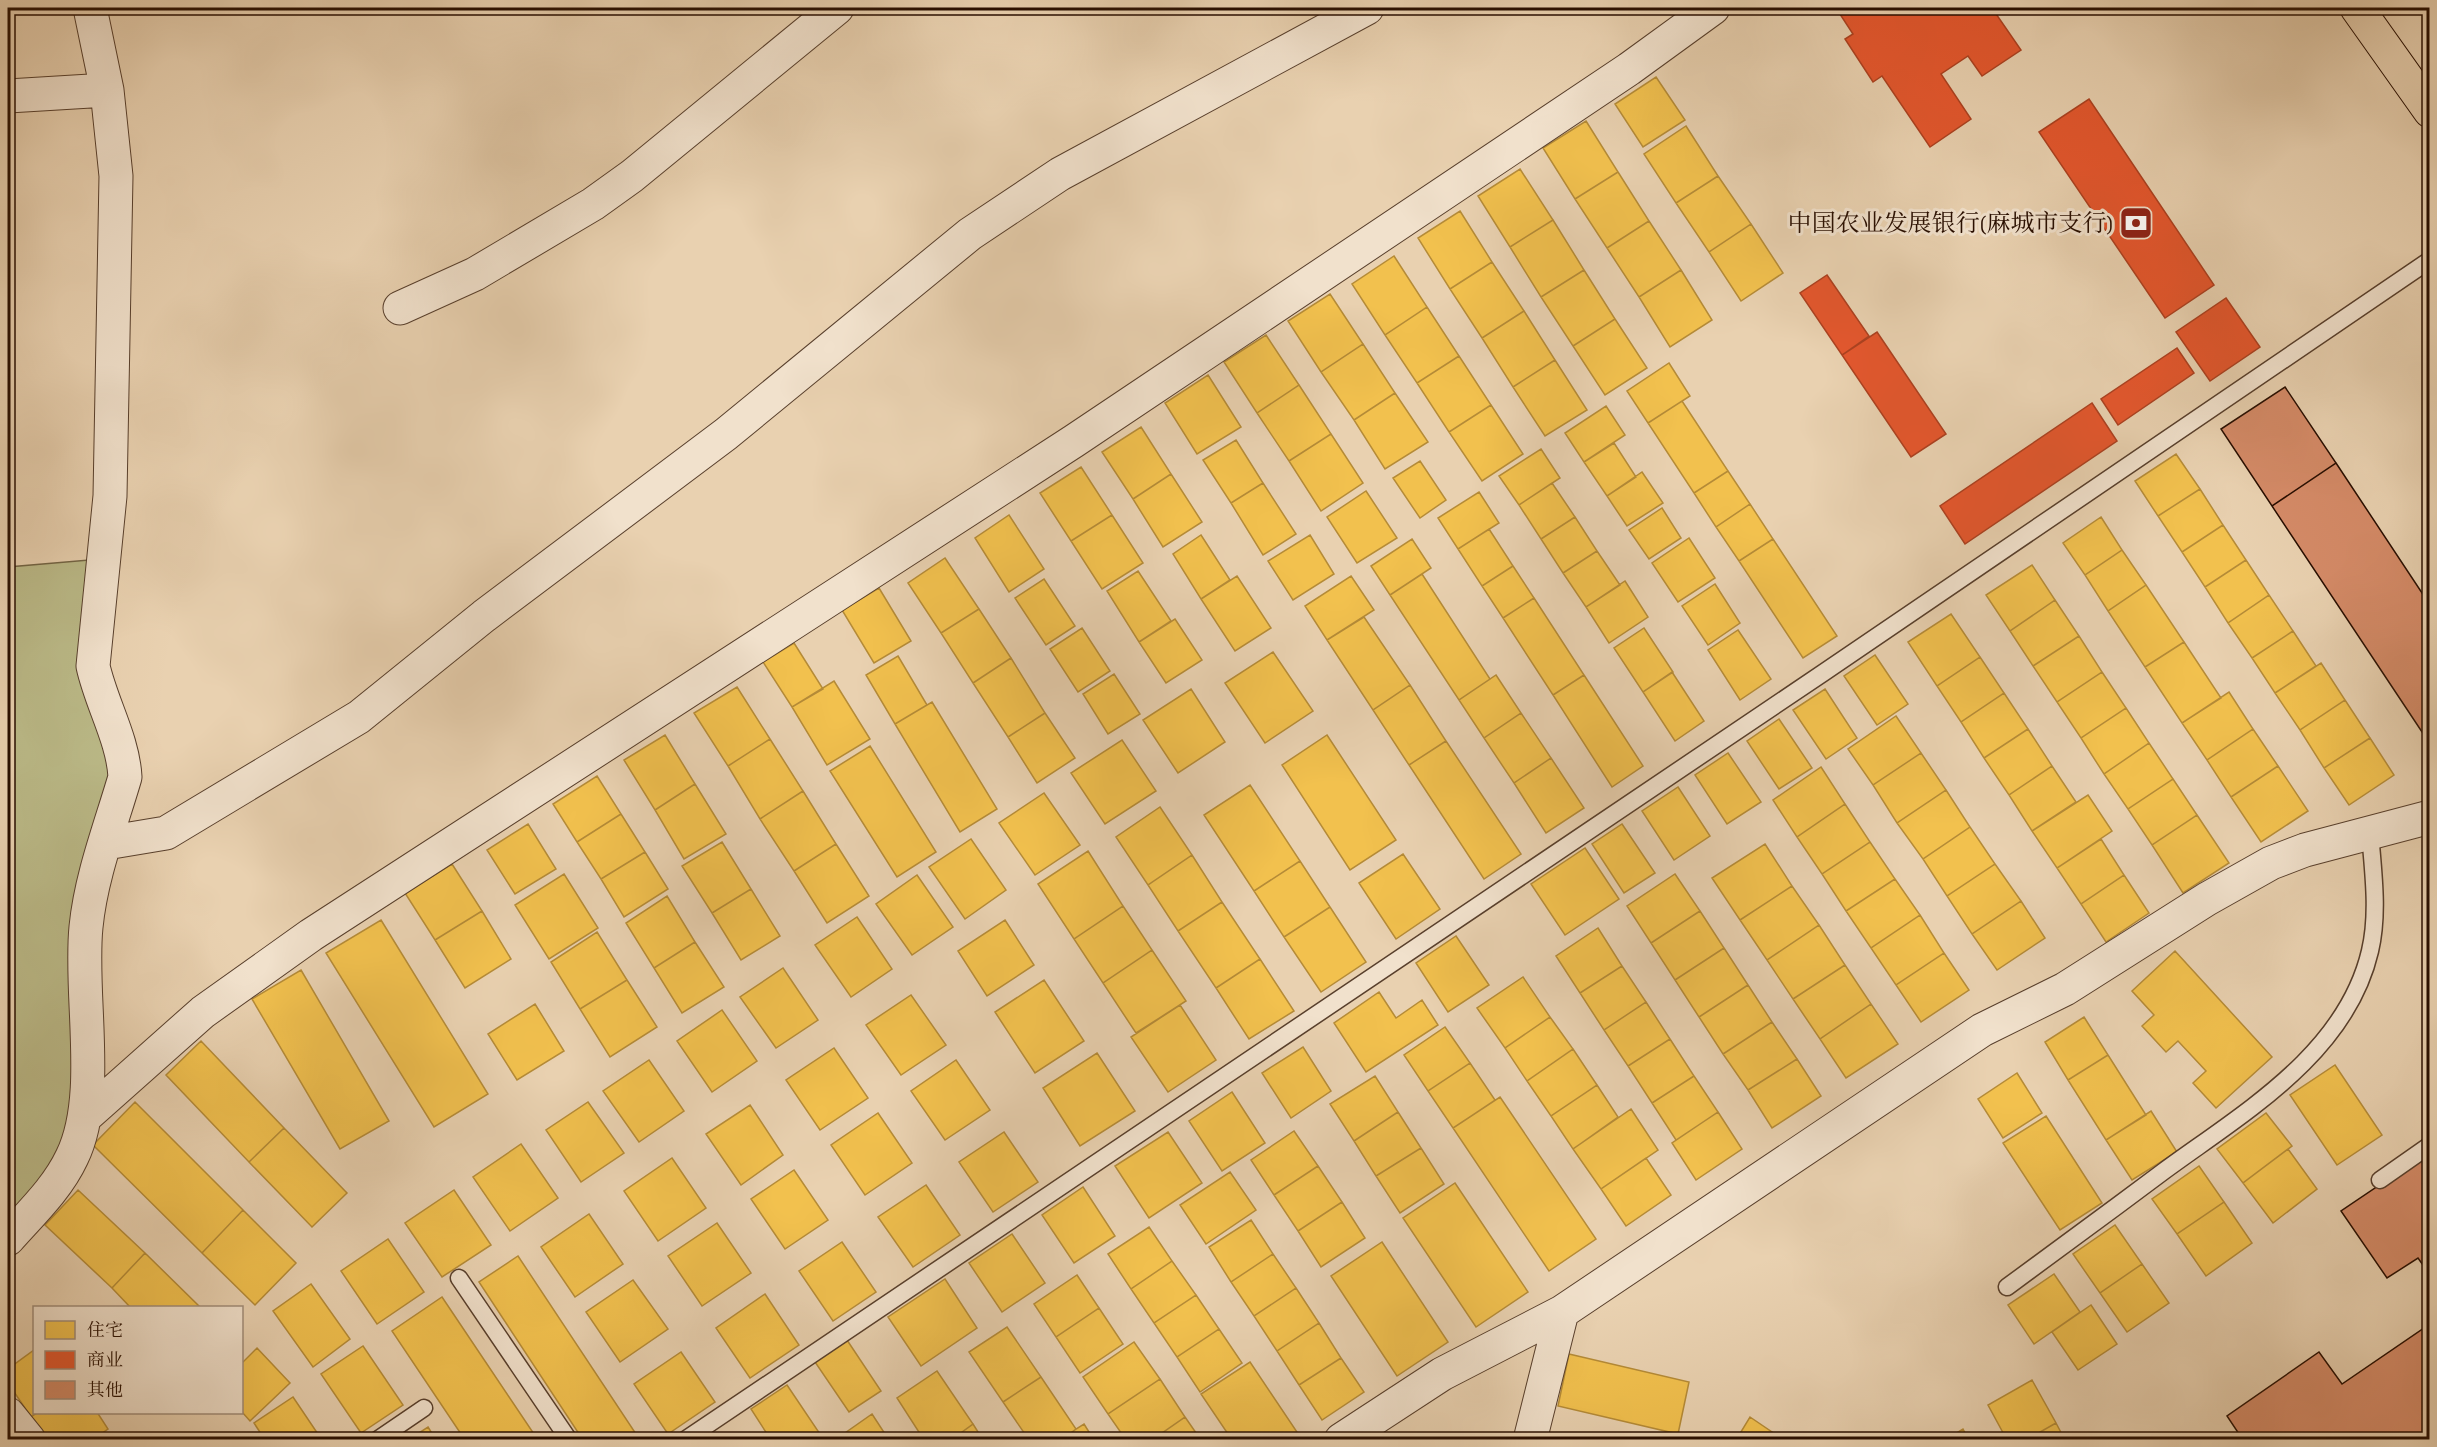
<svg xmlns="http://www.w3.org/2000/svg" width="2437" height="1447" font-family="Alegreya,'Noto Serif SC',serif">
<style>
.green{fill:#bbba88;stroke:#726444;stroke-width:1.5}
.homes{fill:#f2c14e;stroke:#b58b37;stroke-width:1.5}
.shops{fill:#e4572e;stroke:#ac4120;stroke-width:1.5}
.building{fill:#d58b68;stroke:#280e00;stroke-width:1.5}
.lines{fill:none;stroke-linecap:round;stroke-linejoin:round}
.lane-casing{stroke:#583f2c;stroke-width:19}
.street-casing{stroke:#583f2c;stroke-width:35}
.highway-casing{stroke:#280e00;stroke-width:35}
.lane{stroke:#f1e1cc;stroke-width:16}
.street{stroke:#f1e1cc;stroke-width:33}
.highway{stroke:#e9d1b0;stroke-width:33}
.labels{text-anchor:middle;stroke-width:6;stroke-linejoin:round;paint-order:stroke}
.poi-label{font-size:24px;fill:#280e00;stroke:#f1e1cc;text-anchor:end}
</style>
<rect width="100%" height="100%" fill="#e9d1b0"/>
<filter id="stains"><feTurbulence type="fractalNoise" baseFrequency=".00333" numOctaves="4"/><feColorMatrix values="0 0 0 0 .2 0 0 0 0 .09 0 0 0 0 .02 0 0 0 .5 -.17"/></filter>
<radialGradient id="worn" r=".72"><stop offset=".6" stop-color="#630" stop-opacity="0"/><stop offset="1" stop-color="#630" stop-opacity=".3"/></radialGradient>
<path class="green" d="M89 560 113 764 75 1108 59 1162 8 1223V567Z"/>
<path class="homes" d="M1656 77 1685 120 1643 147 1615 104Z
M1586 121 1618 172 1575 199 1543 148Z
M1686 126 1718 176 1676 203 1644 154Z
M1520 169 1553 220 1510 247 1478 196Z
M1618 172 1649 221 1607 248 1575 199Z
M1718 176 1751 224 1709 252 1676 203Z
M1460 211 1492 262 1450 289 1418 238Z
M1553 220 1584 270 1541 297 1510 247Z
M1649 221 1681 270 1639 297 1607 248Z
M1751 224 1783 273 1741 301 1709 252Z
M1394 256 1427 307 1385 335 1352 284Z
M1492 262 1524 311 1482 338 1450 289Z
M1584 270 1615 319 1573 346 1541 297Z
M1681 270 1712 320 1670 347 1639 297Z
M1330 294 1363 344 1321 372 1288 321Z
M1427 307 1459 356 1417 383 1385 335Z
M1524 311 1555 360 1513 387 1482 338Z
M1615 319 1647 368 1605 395 1573 346Z
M1266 335 1299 385 1257 413 1224 362Z
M1363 344 1395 393 1354 420 1321 372Z
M1459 356 1491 405 1449 432 1417 383Z
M1555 360 1587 410 1545 436 1513 387Z
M1669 363 1690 396 1648 423 1627 391Z
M1208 375 1241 427 1197 454 1165 403Z
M1299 385 1331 434 1289 461 1257 413Z
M1395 393 1428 442 1385 469 1354 420Z
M1682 401 1728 471 1694 493 1648 423Z
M1491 405 1523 454 1482 481 1449 432Z
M1606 406 1625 435 1584 462 1565 433Z
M1141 427 1171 474 1133 499 1102 452Z
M1331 434 1363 483 1321 511 1289 461Z
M1236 440 1263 483 1231 503 1203 460Z
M1614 443 1636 477 1607 496 1584 462Z
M1541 449 1560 478 1519 505 1499 476Z
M2176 454 2200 489 2158 516 2135 481Z
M1420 461 1446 500 1420 518 1393 478Z
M1081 467 1112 515 1071 541 1040 493Z
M1728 471 1750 504 1716 527 1694 493Z
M1642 472 1663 503 1627 526 1607 496Z
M1171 474 1202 522 1163 547 1133 499Z
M1263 483 1296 534 1263 555 1231 503Z
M1552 483 1575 517 1541 539 1519 505Z
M2200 489 2223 525 2182 552 2158 516Z
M1366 491 1397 538 1357 563 1327 517Z
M1479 492 1499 523 1458 549 1438 518Z
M1750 504 1773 539 1739 561 1716 527Z
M1662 508 1681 538 1649 559 1629 530Z
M1009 515 1044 569 1009 592 975 538Z
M1112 515 1143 563 1102 589 1071 541Z
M1575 517 1597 551 1563 573 1541 539Z
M2101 517 2122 550 2085 575 2063 543Z
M2223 525 2246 560 2205 587 2182 552Z
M1489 529 1513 566 1482 586 1458 549Z
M1201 535 1230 580 1201 599 1173 554Z
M1310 535 1334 574 1293 600 1268 561Z
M1689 538 1715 578 1678 602 1652 563Z
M1412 539 1431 568 1390 595 1371 566Z
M1773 539 1837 636 1803 658 1739 561Z
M2122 550 2146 585 2108 611 2085 575Z
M1597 551 1620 585 1586 607 1563 573Z
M945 558 979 609 941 633 908 583Z
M2246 560 2269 595 2228 623 2205 587Z
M2032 565 2055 600 2010 631 1986 595Z
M1513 566 1534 598 1503 618 1482 586Z
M1138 571 1171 621 1139 642 1107 591Z
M1422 574 1490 679 1459 700 1390 595Z
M1237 576 1271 628 1235 651 1201 599Z
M1351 576 1374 610 1327 640 1305 606Z
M1044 579 1075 626 1046 645 1015 598Z
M1625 581 1648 617 1609 643 1586 607Z
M1715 584 1740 623 1708 645 1682 606Z
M2146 585 2184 642 2145 667 2108 611Z
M879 588 911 641 874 663 842 610Z
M2269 595 2293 631 2252 658 2228 623Z
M1534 598 1584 675 1553 695 1503 618Z
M2055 600 2079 636 2033 666 2010 631Z
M979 609 1011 658 973 683 941 633Z
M1951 614 1980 657 1937 686 1908 642Z
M1364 617 1410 685 1373 710 1327 640Z
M1175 619 1202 660 1166 683 1139 642Z
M1082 628 1110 671 1078 692 1050 649Z
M1644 628 1673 672 1643 692 1614 648Z
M1738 630 1771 679 1740 700 1708 650Z
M2293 631 2316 666 2275 693 2252 658Z
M2079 636 2102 672 2057 702 2033 666Z
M2184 642 2221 698 2182 723 2145 667Z
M794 643 823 689 792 707 763 662Z
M1273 652 1313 711 1265 743 1225 683Z
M1875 655 1908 704 1877 725 1844 676Z
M898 656 927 705 895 724 866 675Z
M1980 657 2004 693 1961 722 1937 686Z
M1011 658 1045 713 1008 737 973 683Z
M2321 663 2345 700 2300 730 2275 693Z
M1672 672 1704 721 1675 741 1643 692Z
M2102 672 2126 708 2081 738 2057 702Z
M1114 674 1140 714 1108 734 1083 694Z
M1496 675 1521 713 1484 738 1459 700Z
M1584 675 1643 766 1612 787 1553 695Z
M834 681 870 739 827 765 792 707Z
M1410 685 1446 741 1409 765 1373 710Z
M737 687 770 739 728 766 694 713Z
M1191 689 1225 742 1178 773 1143 720Z
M1825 689 1857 738 1826 759 1793 710Z
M2229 692 2253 729 2207 760 2182 723Z
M2004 693 2028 729 1984 758 1961 722Z
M2345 700 2370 738 2324 768 2300 730Z
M932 702 997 809 960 832 895 724Z
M2126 708 2149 743 2104 774 2081 738Z
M1045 713 1075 758 1037 783 1008 737Z
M1521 713 1551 758 1514 783 1484 738Z
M1896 716 1921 753 1873 785 1848 749Z
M1779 719 1812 768 1779 789 1747 741Z
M2028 729 2052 766 2009 795 1984 758Z
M2253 729 2278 766 2231 797 2207 760Z
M665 735 695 784 655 810 624 760Z
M1327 735 1396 840 1350 870 1282 765Z
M2370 738 2394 775 2349 805 2324 768Z
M770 739 803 791 760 819 728 766Z
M1122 740 1156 791 1105 824 1071 773Z
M1446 741 1521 854 1484 879 1409 765Z
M2149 743 2173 779 2128 809 2104 774Z
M870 746 936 852 897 877 830 771Z
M1728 753 1761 802 1727 824 1695 775Z
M1921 753 1946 790 1897 823 1873 785Z
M1551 758 1584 808 1546 833 1514 783Z
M2052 766 2076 802 2032 831 2009 795Z
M2278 766 2308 811 2261 842 2231 797Z
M1821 767 1845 804 1797 837 1773 800Z
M597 776 621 814 577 842 553 804Z
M2173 779 2197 815 2152 845 2128 809Z
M695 784 726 834 684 859 655 810Z
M1250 785 1300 861 1254 891 1204 815Z
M1678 787 1710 836 1674 860 1642 811Z
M1946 790 1970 827 1923 859 1897 823Z
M803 791 836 844 794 871 760 819Z
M1044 793 1080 845 1035 875 999 823Z
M2088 795 2112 831 2057 868 2032 831Z
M1845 804 1870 842 1822 874 1797 837Z
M1160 807 1192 855 1148 885 1116 837Z
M621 814 645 852 601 879 577 842Z
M2197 815 2229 863 2183 893 2152 845Z
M528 824 556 869 515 894 487 850Z
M1622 824 1655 873 1624 893 1592 844Z
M1970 827 1995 864 1947 896 1923 859Z
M971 839 1006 890 965 919 929 867Z
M2101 839 2124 875 2081 904 2057 868Z
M722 842 751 889 712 913 682 866Z
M1870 842 1895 879 1846 911 1822 874Z
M836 844 869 896 827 923 794 871Z
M1765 844 1792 886 1740 920 1712 878Z
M1585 848 1619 899 1565 935 1531 884Z
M1088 851 1123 906 1074 939 1038 884Z
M645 852 668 889 624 917 601 879Z
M1403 854 1440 909 1396 939 1359 883Z
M1192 855 1222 902 1178 931 1148 885Z
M1300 861 1330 907 1284 937 1254 891Z
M452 864 482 911 435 940 405 893Z
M1995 864 2021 901 1972 934 1947 896Z
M564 874 598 928 549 959 515 905Z
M1675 874 1700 911 1651 943 1627 906Z
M917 875 953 927 912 955 876 904Z
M2124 875 2149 913 2106 942 2081 904Z
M1895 879 1920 915 1871 948 1846 911Z
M1792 886 1819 925 1767 960 1740 920Z
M751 889 780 936 741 960 712 913Z
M667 896 695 942 654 968 626 923Z
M2021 901 2045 938 1997 970 1972 934Z
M1222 902 1260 959 1216 988 1178 931Z
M1123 906 1152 950 1103 983 1074 939Z
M1330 907 1366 962 1321 992 1284 937Z
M482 911 511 959 465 988 435 940Z
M1700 911 1724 948 1675 980 1651 943Z
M1920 915 1944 953 1896 985 1871 948Z
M857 917 892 969 851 997 815 945Z
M381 920 488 1094 434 1127 326 953Z
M1005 920 1034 965 987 996 958 951Z
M1819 925 1845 965 1793 999 1767 960Z
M1598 928 1622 966 1580 993 1556 956Z
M597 932 627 980 580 1009 551 962Z
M1456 936 1489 985 1448 1012 1416 963Z
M695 942 724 987 682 1013 654 968Z
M1724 948 1748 985 1699 1017 1675 980Z
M1152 950 1186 1001 1136 1033 1103 983Z
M2175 951 2272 1057 2216 1108 2193 1083 2206 1071 2178 1041 2166 1052 2142 1026 2154 1015 2132 991Z
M1944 953 1969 990 1921 1022 1896 985Z
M1260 959 1294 1011 1249 1039 1216 988Z
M1845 965 1871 1004 1820 1039 1793 999Z
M1622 966 1646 1002 1604 1030 1580 993Z
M783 968 818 1020 776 1048 740 997Z
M301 970 389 1121 340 1149 252 999Z
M1523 977 1550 1017 1505 1048 1477 1008Z
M627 980 657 1027 610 1057 580 1009Z
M1044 980 1084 1041 1035 1073 995 1012Z
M1748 985 1772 1022 1723 1054 1699 1017Z
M1379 992 1396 1018 1422 1000 1438 1025 1366 1072 1334 1023Z
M911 995 946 1045 901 1075 866 1025Z
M1646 1002 1670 1039 1628 1066 1604 1030Z
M535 1004 564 1051 517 1080 488 1034Z
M1871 1004 1898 1044 1846 1078 1820 1039Z
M1180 1005 1216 1060 1168 1092 1131 1037Z
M722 1010 757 1061 712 1092 677 1041Z
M1550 1017 1573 1049 1527 1081 1505 1048Z
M2084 1017 2108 1055 2068 1080 2045 1042Z
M1772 1022 1797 1059 1748 1090 1723 1054Z
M1445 1027 1470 1063 1428 1091 1404 1055Z
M1670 1039 1694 1076 1652 1103 1628 1066Z
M201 1041 284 1128 249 1162 166 1075Z
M1303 1047 1331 1091 1291 1118 1262 1073Z
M834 1048 868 1098 820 1130 786 1080Z
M1573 1049 1597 1085 1551 1116 1527 1081Z
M1097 1053 1135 1111 1080 1146 1043 1088Z
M2108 1055 2146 1115 2106 1140 2068 1080Z
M1797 1059 1821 1096 1772 1128 1748 1090Z
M649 1060 684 1111 639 1142 603 1091Z
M956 1060 990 1110 945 1140 911 1091Z
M1470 1063 1495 1100 1453 1128 1428 1091Z
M2335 1065 2382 1135 2337 1165 2290 1095Z
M2017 1073 2042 1113 2003 1138 1978 1099Z
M1375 1076 1398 1112 1354 1141 1330 1104Z
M1694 1076 1718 1112 1676 1140 1652 1103Z
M1597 1085 1618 1117 1573 1149 1551 1116Z
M1232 1092 1265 1143 1222 1171 1189 1121Z
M1500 1097 1596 1239 1549 1271 1453 1128Z
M135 1102 243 1210 202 1253 93 1145Z
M588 1102 624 1153 581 1182 546 1130Z
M750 1105 783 1155 741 1185 706 1134Z
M1631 1109 1658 1150 1601 1189 1573 1149Z
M2151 1111 2177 1152 2132 1180 2106 1140Z
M1398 1112 1421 1148 1376 1176 1354 1141Z
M1718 1112 1742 1149 1696 1180 1672 1143Z
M878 1113 912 1163 865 1195 831 1145Z
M2266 1113 2292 1146 2243 1183 2217 1149Z
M2046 1116 2102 1203 2060 1230 2003 1143Z
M284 1128 347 1193 312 1227 249 1162Z
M1294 1131 1318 1166 1274 1195 1251 1160Z
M1004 1132 1038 1182 993 1212 959 1162Z
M1168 1132 1202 1183 1149 1218 1115 1166Z
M521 1144 558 1198 510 1231 473 1177Z
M1421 1148 1444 1184 1400 1213 1376 1176Z
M2288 1149 2317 1189 2273 1223 2243 1183Z
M672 1158 706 1208 658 1241 624 1191Z
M1646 1158 1671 1195 1626 1226 1601 1189Z
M1318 1166 1342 1202 1298 1231 1274 1195Z
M2199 1166 2224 1202 2177 1234 2152 1199Z
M794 1170 828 1220 785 1249 751 1199Z
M1230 1172 1256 1210 1206 1244 1180 1205Z
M1455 1183 1528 1292 1476 1327 1403 1218Z
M926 1185 960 1235 913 1267 878 1217Z
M1083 1187 1115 1236 1074 1263 1042 1215Z
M78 1190 145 1253 112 1288 45 1225Z
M454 1190 491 1245 442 1277 405 1223Z
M1342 1202 1365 1238 1321 1267 1298 1231Z
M2224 1202 2252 1243 2206 1276 2177 1234Z
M243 1210 296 1263 255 1305 202 1253Z
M589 1214 623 1264 575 1297 541 1247Z
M1251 1220 1273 1254 1231 1282 1209 1247Z
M717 1223 751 1273 702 1306 668 1256Z
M2115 1225 2142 1264 2100 1293 2073 1254Z
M1149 1227 1172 1261 1131 1289 1108 1254Z
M1012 1234 1045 1283 1002 1312 969 1263Z
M388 1239 424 1292 377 1324 341 1271Z
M842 1242 876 1292 833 1321 799 1271Z
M1382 1242 1448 1342 1397 1376 1331 1276Z
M145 1253 201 1308H131L112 1288Z
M1273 1254 1296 1288 1254 1316 1231 1282Z
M518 1256 640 1440H583L479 1282Z
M1172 1261 1196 1295 1154 1323 1131 1289Z
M2142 1264 2169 1303 2127 1332 2100 1293Z
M2054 1274 2080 1312 2034 1344 2008 1305Z
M1077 1275 1099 1308 1056 1337 1034 1304Z
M945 1279 977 1328 921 1366 888 1317Z
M633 1280 668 1329 620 1362 586 1312Z
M311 1284 350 1339 313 1367 273 1311Z
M1296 1288 1319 1323 1277 1351 1254 1316Z
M765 1294 799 1345 750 1378 716 1328Z
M1196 1295 1219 1329 1177 1357 1154 1323Z
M442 1297 538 1440H465L392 1331Z
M2091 1305 2117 1344 2078 1370 2052 1332Z
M1099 1308 1123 1344 1080 1373 1056 1337Z
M1319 1323 1341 1358 1299 1385 1277 1351Z
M1007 1327 1041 1377 1003 1402 969 1352Z
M1219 1329 1242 1363 1200 1392 1177 1357Z
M847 1340 881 1391 849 1412 815 1362Z
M1134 1342 1160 1379 1108 1414 1083 1377Z
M363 1346 403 1405 361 1433 321 1374Z
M257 1348 290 1383 250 1421 242 1412V1363Z
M34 1350V1412H38L31 1417 8 1383V1369Z
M681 1352 715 1402 668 1434 634 1384Z
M1569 1354 1689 1382 1678 1434 1558 1406Z
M1341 1358 1364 1392 1322 1420 1299 1385Z
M1250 1362 1301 1438 1298 1440H1232L1201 1394Z
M937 1371 973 1424 951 1440H924L897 1398Z
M1041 1377 1076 1429 1061 1440H1029L1003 1402Z
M1160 1379 1185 1417 1152 1440H1126L1108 1414Z
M2032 1380 2056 1423 2026 1440H2007L1988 1405Z
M787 1385 820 1434 812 1440H771L751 1409Z
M293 1397 322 1440H265L254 1423Z
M38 1412H97L108 1429 92 1440H46L31 1417Z
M872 1414 889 1440H835Z
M1185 1417 1201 1440H1152Z
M1750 1417 1784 1440H1736Z
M2056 1423 2065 1440H2026Z
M973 1424 983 1440H951Z
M1084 1424 1094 1440H1061L1076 1429Z
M428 1427 436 1440H408Z
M1963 1429 1969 1440H1945Z"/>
<path class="shops" d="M1836 8H1992L2021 50 1982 76 1968 56 1941 74 1971 119 1930 147 1882 76 1873 82 1845 39 1853 34Z
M2089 99 2214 285 2165 318 2039 132Z
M1827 275 1869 336 1842 355 1800 293Z
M2226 298 2260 347 2210 381 2176 332Z
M1877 332 1946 434 1911 457 1842 355Z
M2177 348 2194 373 2118 425 2101 399Z
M2092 403 2117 441 1965 544 1940 506Z"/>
<path class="building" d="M2285 387 2336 463 2272 506 2221 429Z
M2336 463 2430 605V744L2272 506Z
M2430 1151V1275L2418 1258 2387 1278 2341 1211Z
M2430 1324V1440H2243L2227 1416 2319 1352 2342 1384Z"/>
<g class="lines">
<g class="lane-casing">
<path id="lane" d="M2380 1180 2430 1145
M459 1278 569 1440
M2007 1287C2060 1248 2112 1210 2164 1171 2243 1113 2346 1054 2370 951 2379 913 2373 871 2370 833
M377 1440 424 1408
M685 1440 1823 673 2430 260"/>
</g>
<g class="street-casing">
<path id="street" d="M8 96 107 90
M400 308 475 274 593 204 632 176 837 8
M106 843 166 833 359 717 484 616 726 434 970 234 1060 174 1367 8
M86 1116 203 1012 311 935 1074 441 1629 69 1713 8
M8 1239C31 1213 57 1189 72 1157 102 1096 79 995 86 927 91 876 111 825 125 777 123 739 101 703 93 666L110 496 116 176 107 90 90 8
M8 1414 29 1440
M1341 1440 1442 1374 1562 1312 1982 1030 2065 989 2207 899 2271 863 2305 850 2430 817
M1530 1440 1562 1312"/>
</g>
<g class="highway-casing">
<path id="highway" d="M2357 8 2430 111"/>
</g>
<use href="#lane" class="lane"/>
<use href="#street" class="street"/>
<use href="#highway" class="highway"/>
</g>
<defs>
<g id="bank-square" transform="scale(1.725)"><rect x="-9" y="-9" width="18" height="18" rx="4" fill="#8f2418" stroke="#f1e1cc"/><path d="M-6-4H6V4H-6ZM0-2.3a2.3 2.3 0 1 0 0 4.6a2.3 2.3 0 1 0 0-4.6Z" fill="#fff"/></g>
</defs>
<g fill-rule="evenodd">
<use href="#bank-square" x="2136" y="223"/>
</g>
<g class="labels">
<g class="poi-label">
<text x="2113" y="231">中国农业发展银行(麻城市支行)</text>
</g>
</g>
<rect width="2437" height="1447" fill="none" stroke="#e9d1b0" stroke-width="30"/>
<rect x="9" y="9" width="2419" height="1429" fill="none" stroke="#280e00" stroke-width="3"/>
<rect x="15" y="15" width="2407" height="1417" fill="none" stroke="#280e00" stroke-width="1.5"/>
<rect x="33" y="1306" width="210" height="108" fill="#f1e1cc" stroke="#a18d7a" stroke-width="1.5"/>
<rect x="45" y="1321" width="30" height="18" fill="#f2c14e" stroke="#a18d7a" stroke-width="1.5"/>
<text x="87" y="1336" font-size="18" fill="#280e00">住宅</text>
<rect x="45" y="1351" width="30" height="18" fill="#e4572e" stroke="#a18d7a" stroke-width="1.5"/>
<text x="87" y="1366" font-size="18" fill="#280e00">商业</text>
<rect x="45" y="1381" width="30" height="18" fill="#d58b68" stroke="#a18d7a" stroke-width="1.5"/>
<text x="87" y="1396" font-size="18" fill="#280e00">其他</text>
<rect width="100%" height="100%" filter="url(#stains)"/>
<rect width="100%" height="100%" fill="url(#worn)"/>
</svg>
